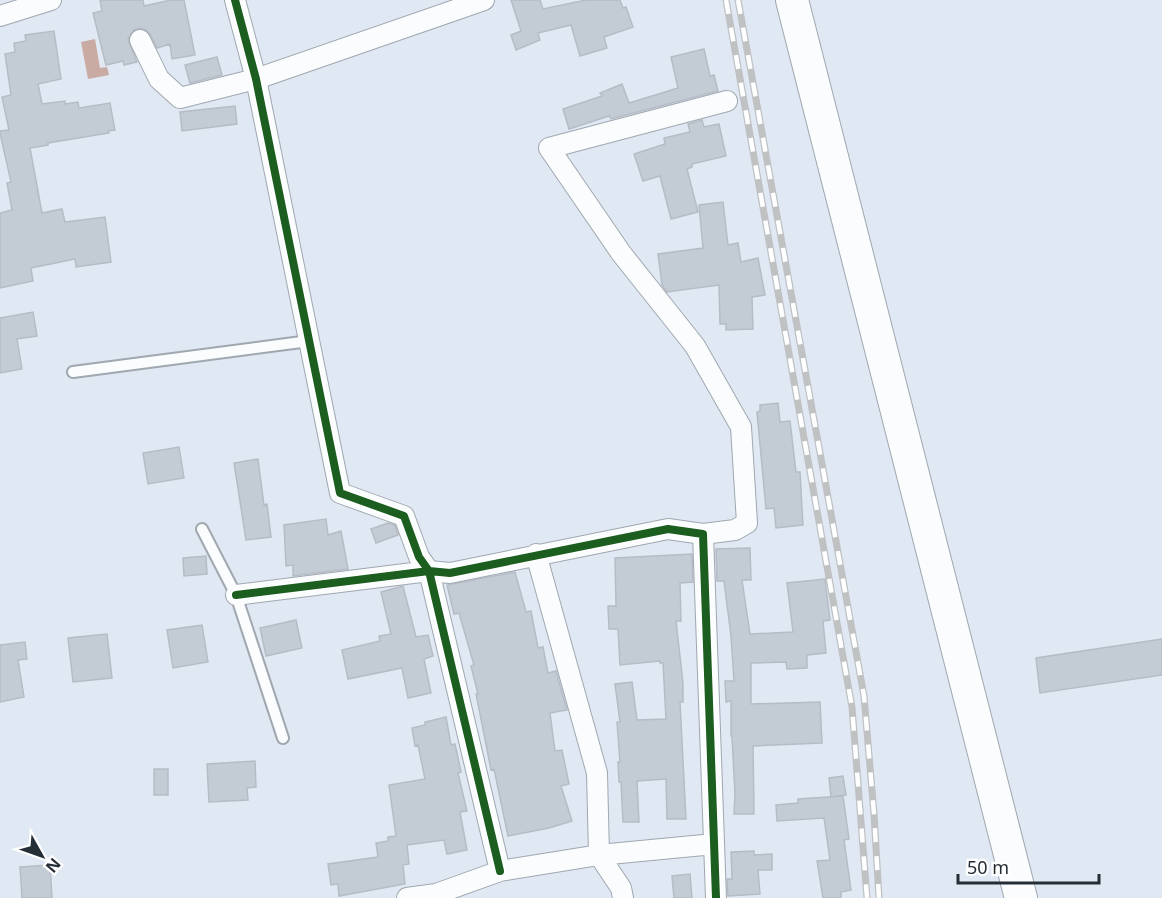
<svg xmlns="http://www.w3.org/2000/svg" width="1162" height="898" font-family="'Noto Sans',sans-serif">
<style>
.water{fill:#c9aba4}
.building{fill:#c3cbd4;stroke:#b5bcc5;stroke-width:1.5}
.lines{fill:none;stroke-linecap:round;stroke-linejoin:round}
.lane-casing{stroke:#9fa7af;stroke-width:14}
.street-casing{stroke:#9fa7af;stroke-width:22}
.primary-casing{stroke:#9fa7af;stroke-width:34}
.lane{stroke:#fafcfd;stroke-width:10}
.street{stroke:#fafcfd;stroke-width:20}
.primary{stroke:#fafcfd;stroke-width:32}
.rail-casing{stroke:#bfc1c3;stroke-width:7}
.rail{stroke:#fff;stroke-width:4.5;stroke-dasharray:14;stroke-linecap:butt}
.cycleway-casing{stroke:#fff;stroke-width:11}
.cycleway{stroke:#1b5e20;stroke-width:8}
</style>
<rect width="100%" height="100%" fill="#e0e9f3"/>
<path class="water" d="M95 39 100 68 107 67 109 75 88 79 81 42Z"/>
<path class="building" d="M100 0H143L144 6 171 0H184L195 55 172 59 170 44 157 48 150 34 146 30 140 28 134 30 128 39 137 62 124 65 123 61 106 65 93 13 102 11Z
M511 0H540L543 9 586 0H620L623 8 626 7 633 27 604 37 607 48 580 56 571 25 538 33 540 40 516 50 511 35 521 31Z
M54 31 61 79 38 84 42 104 65 101V104L78 102 79 108 110 103 115 130 108 131 109 133 48 143V145L30 148 42 213 62 209 65 222 105 217 111 262 76 267 75 259 31 268 33 281 0 288V213L12 210 7 183 11 182 0 133V131L9 130 2 97 11 95 5 54 15 52 14 43 26 41 25 35Z
M704 49 710 76 714 75 718 91 611 119 609 116 569 129 563 109 602 96 600 93 622 84 629 103 678 88 671 57Z
M217 57 222 75 190 83 185 65Z
M235 106 237 124 182 131 180 112Z
M702 120 704 127 719 124 726 156 692 164V167L687 169 698 212 671 219 660 176 643 181 634 154 665 144 664 138 690 132 688 124Z
M723 202 728 245 738 243 741 262 758 258 765 295 752 297 753 329 726 330V324H720L719 285 667 292 662 285 658 254 703 248 699 205Z
M33 312 37 336 17 339 22 369 0 373V318Z
M778 403 780 422 790 421 796 472H800L803 525 776 528 774 508 766 509 757 412 760 411V405Z
M179 447 184 478 148 484 143 453Z
M258 459 264 505 267 504 271 537 246 540 234 463Z
M326 519 328 535 341 531 348 569 293 576V565L286 566 284 525Z
M388 523 395 525 398 535 376 543 371 529Z
M750 548 751 580H742L750 634 793 632 787 583 825 579 830 620 823 621 826 653 807 655V668L787 669 786 662 751 663V704L820 702 822 743 753 746 754 814H734L735 794 732 736H731V701L726 702 725 681H734L731 636 724 581H717L716 549Z
M692 554 693 582 680 583 681 621H676L683 683V702H680L686 819H667L666 779 637 781 639 822H623L621 782H619L618 762H620L617 722H620L615 684 632 682 637 720 666 719 663 663H660V661L620 665 618 629H609L608 606H616L615 558Z
M206 556 207 574 184 576 183 558Z
M515 572 526 612 531 611 538 648 543 647 548 673 556 671 567 710 550 713 555 751 562 750 569 784 561 786 572 821 549 828 508 836 494 769 491 770 486 744 476 694H478L471 666 474 665 459 613 454 614 447 585Z
M403 586 416 637 428 635 433 656 424 659 431 693 408 698 402 668 348 679 342 650 380 641 379 636 391 634 381 592Z
M296 620 302 648 266 656 260 628Z
M202 625 208 662 173 668 167 630Z
M107 634 112 678 73 682 68 638Z
M1162 639V675L1040 693 1036 658Z
M25 642 27 659 18 660 24 697 0 702V645Z
M446 717 451 745 455 744 461 772 458 773 467 811 460 812 467 850 447 854 444 840 407 845 409 864 403 865 405 884 339 896 338 884 331 885 328 864 378 857 376 843 388 841V837L396 836 389 785 425 779 418 745 415 746 412 728 425 725V722Z
M255 761 256 787 247 788 248 800 209 802 207 764Z
M154 769H168V795H154Z
M843 776 846 795 831 797 829 778Z
M843 796 849 839 844 840 851 890 841 892V898H823L817 861 830 860 824 818 777 821 776 805 798 803V799Z
M754 851V855L772 854V870H758L760 894 728 896 727 879H732L731 852Z
M50 865 52 898H22L20 867Z
M690 874 692 898H674L672 876Z"/>
<g class="lines">
<g class="lane-casing">
<path id="lane" d="M73 372 309 341
M202 529 236 595 283 738"/>
</g>
<g class="street-casing">
<path id="street" d="M235 0 256 79 340 493 404 516 419 557 429 571 500 871
M0 16 51 0
M140 40 159 79 180 98 256 79 484 0
M703 534 735 530 747 523 741 427 695 346 621 253 549 148 727 101
M536 554 597 773 599 855 714 844
M236 595 429 571 450 573 668 529 703 534 716 898
M407 898 436 894 500 871 599 855 621 888 623 898"/>
</g>
<g class="primary-casing">
<path id="primary" d="M792 0 1021 898"/>
</g>
<use href="#lane" class="lane"/>
<use href="#street" class="street"/>
<use href="#primary" class="primary"/>
<g class="rail-casing">
<path id="rail" d="M726 0 852 707 867 898
M738 0 864 696 874 814 879 898"/>
</g>
<use href="#rail" class="rail"/>
<g class="cycleway-casing">
<path id="cycleway" d="M235 0 256 79 340 493 404 516 419 557 429 571 500 871
M236 595 429 571 450 573 668 529 703 534 716 898"/>
</g>
<use href="#cycleway" class="cycleway"/>
</g>
<g transform="translate(42 856) rotate(130)" stroke="#ffffff" stroke-width="4.5" paint-order="stroke">
<path d="M0-4.5L10 22L0 15L-10 22Z" fill="#252e36"/>
<text y="-9" font-size="16" font-weight="bold" text-anchor="middle" fill="#252e36">N</text>
</g>
<path d="M958 874v9h141v-9" fill="none" stroke="#252e36" stroke-width="3"/>
<text x="967" y="874" font-size="18" fill="#252e36" stroke="#ffffff" stroke-width="4.5" paint-order="stroke">50 m</text>
</svg>
